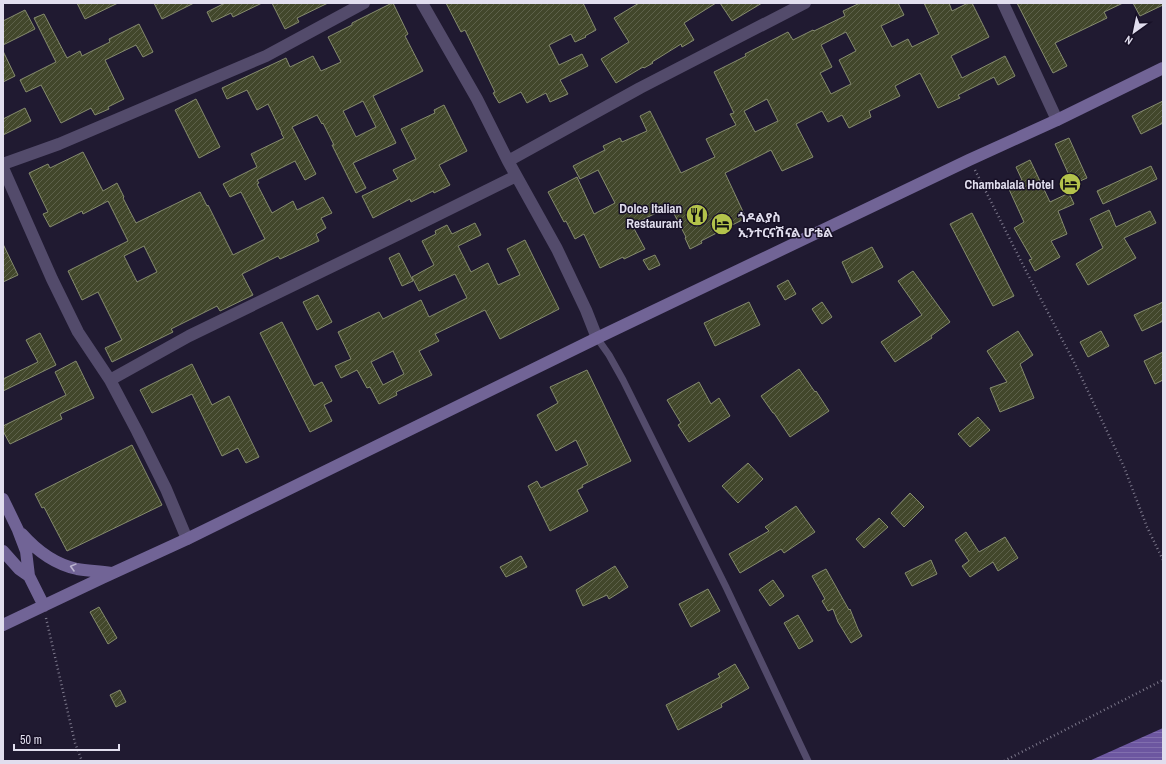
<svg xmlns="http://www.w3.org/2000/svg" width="1166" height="764" font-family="'Archivo Narrow','Noto Sans Ethiopic',sans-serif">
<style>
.water{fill:url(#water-rules)}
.building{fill:url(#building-hatch);stroke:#868c6e;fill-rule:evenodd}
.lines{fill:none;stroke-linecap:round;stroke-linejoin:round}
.path{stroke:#7d798c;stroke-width:2.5;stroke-dasharray:1 3;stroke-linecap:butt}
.lane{stroke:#534b6b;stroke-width:7}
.street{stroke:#534b6b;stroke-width:12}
.secondary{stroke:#716496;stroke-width:12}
.oneway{stroke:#bab3cf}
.labels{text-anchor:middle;stroke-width:3;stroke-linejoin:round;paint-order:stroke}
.poi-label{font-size:13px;font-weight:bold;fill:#e1deee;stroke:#171026;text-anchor:end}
</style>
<defs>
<pattern id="water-rules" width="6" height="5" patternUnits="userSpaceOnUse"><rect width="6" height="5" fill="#6c56a0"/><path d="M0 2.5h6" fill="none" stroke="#816eae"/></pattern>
<pattern id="building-hatch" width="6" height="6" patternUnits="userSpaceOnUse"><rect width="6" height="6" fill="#42472b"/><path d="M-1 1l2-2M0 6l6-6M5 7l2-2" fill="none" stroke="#5d614a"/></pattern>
</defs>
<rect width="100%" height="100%" fill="#201a31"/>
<path class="water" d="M1163 728V761H1089Z"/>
<path class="building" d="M77 3H118L85 19Z
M154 3H194L162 19Z
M225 3H262L233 17 231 13 212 22 207 12Z
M272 3H328L297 18 299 22 285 29Z
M392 3H393L408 34 405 36 423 71 373 96 396 143 353 163 366 188 356 193 332 145H334L323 123 322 124 317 115 292 127 316 174 305 180 295 161 257 180 259 183 257 184 272 213 293 201 297 210 323 197 332 213 321 218 326 228 316 234 319 241 280 259 278 256 242 274 253 295 220 311 217 306 171 329 173 332 112 362 105 348 122 340 98 292 82 300 68 271 128 241 108 201 83 214 82 211 50 227 43 214 48 212 29 173 48 164 50 168 83 152 103 191 117 183 124 197 123 198 136 223 200 192 207 206 208 205 233 255 265 239 241 192 230 197 223 184 257 167 251 154 284 138 281 133H282L268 104 257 110 247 90 227 99 222 88 286 58 290 67 313 56 321 71 341 62 328 37 352 25V23ZM363 101 376 127 356 137 343 111ZM144 246 157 272 137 282 124 256Z
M446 3H583L596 30 585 36 586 37 575 42 571 34 549 45 559 65 582 54 588 66 560 80 568 94 550 102 546 93 527 103 521 92 499 103 493 93 495 92 465 30 461 32Z
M639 3H716L684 23 694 40 682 47 681 44 652 62 653 63 644 68 643 67 616 83 601 59 629 42 614 18Z
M720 3H762L732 21Z
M860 3H898L904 15 881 26 892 47 908 39 912 47 939 34 924 3H949L952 11 968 3H972L989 37 951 56 962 78 1005 56 1015 76 998 85 994 77 958 95 960 98 938 108 920 73 895 86 900 96 869 111 871 117 849 128 842 115 828 122 822 111 796 124 813 157 782 171 771 150 725 173 746 218 701 241 702 243 690 249 685 238 686 237 670 206 632 225 645 249 624 259 623 257 600 268 584 234 575 239 566 221 564 222 548 192 577 177 594 214 615 203 598 170 580 179 573 166 605 150 603 146 620 138 622 142 647 131 640 116 650 111 681 173 715 157 706 139 736 125 730 114 734 113 714 72 746 56 745 54 788 32 793 40 813 30 814 31 845 16 843 11ZM846 32 856 51 839 60 851 84 831 94 820 73 832 67 821 45ZM767 99 778 121 755 132 744 111Z
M1017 3H1123L1104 12 1107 18 1055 43 1067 66 1053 73Z
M1133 3H1163V5L1140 16Z
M25 10 35 29 3 45V21Z
M44 14 67 58 80 51 82 56 110 42 109 39 139 24 153 52 143 57 136 45 105 60 124 99 108 107 109 109 95 115 91 108 61 123 41 85 26 92 20 80 56 62 34 18Z
M3 51 15 76 3 82Z
M196 99 220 147 199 158 175 110Z
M1163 101V123L1141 134 1132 116Z
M444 105 467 151 439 165 450 185 434 193 433 191 411 202 410 199 373 218 362 196 398 179 393 170 416 159 401 129 435 113 434 110Z
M25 108 31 121 3 135V119Z
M1069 138 1087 178 1073 184 1055 144Z
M1030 160 1050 202 1069 193 1074 204 1058 211 1067 234 1051 241 1060 257 1035 271 1029 260 1032 259 1014 228 1024 222 1008 187 1022 180 1016 167Z
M1151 166 1157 179 1103 204 1097 191Z
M1109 210 1116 227 1150 211 1156 223 1124 238 1136 258 1088 285 1076 264 1103 248 1090 219Z
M972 213 1014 296 993 306 950 224Z
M475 223 481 235 458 246 471 272 488 263 498 285 520 275 507 249 525 240 559 309 500 339 485 310 435 334 439 341 419 351 432 375 396 392 397 395 379 404 370 387 367 388 357 370 341 378 335 366 351 359 338 332 379 312 383 319 421 300 429 317 467 298 455 274 419 291 412 277 434 265 422 241 436 234 435 231 447 225 452 234ZM393 351 404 374 383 385 371 362Z
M3 244 18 275 3 282Z
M872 247 883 267 852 283 842 262Z
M399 253 413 281 402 286 389 258Z
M655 255 660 265 649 270 643 260Z
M913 271 950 322 931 336 932 338 895 362 881 342 922 315 898 281Z
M788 280 796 294 785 300 777 286Z
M318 295 332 322 317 330 303 302Z
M749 302 760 325 715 346 704 323Z
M822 302 832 317 822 324 812 309Z
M1163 302V321L1142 331 1134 315Z
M282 322 314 386 322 382 332 401 324 405 332 421 310 432 260 333Z
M1018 331 1033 355 1020 364 1034 398 1000 412 990 388 1007 382 987 351Z
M1101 331 1109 346 1088 357 1080 342Z
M40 333 56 365 3 391V379L38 362 26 340Z
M1163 352V380L1155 384 1144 361Z
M76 361 94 398 60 414 62 419 10 444 3 431V426L66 395 55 372Z
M192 364 212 405 229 396 259 457 246 463 238 448 222 456 192 394 152 413 140 390Z
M799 369 815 392 816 391 829 411 790 437 774 413H773L761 396Z
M587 370 631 461 582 485 583 487 577 490 588 511 550 531 528 486 537 481 541 488 588 465 576 440 556 451 537 415 558 403 550 387Z
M699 382 711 404 719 398 730 416 689 442 678 425 681 423 667 400Z
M978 417 990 430 970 447 958 434Z
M132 445 162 505 67 551 44 507 42 508 35 494Z
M748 463 763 479 738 503 722 486Z
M910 493 924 507 904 527 891 513Z
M796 506 815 532 784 553 781 549 740 573 729 554 769 531 765 527Z
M879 518 888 527 864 548 856 539Z
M966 532 979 552 1005 537 1018 558 998 571 993 562 970 577 962 566 969 561 955 540Z
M521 556 527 567 506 577 500 567Z
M931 560 937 574 912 586 905 573Z
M615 566 628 587 609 599 607 595 583 606 576 590Z
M826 569 849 610 850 609 858 629 862 636 851 643 838 622 833 609 828 611 822 601 825 599 812 576Z
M773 580 784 596 770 606 759 590Z
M708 589 720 611 691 627 679 604Z
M99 607 117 638 108 644 90 612Z
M798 615 813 641 799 649 784 623Z
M735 664 749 688 721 704 722 707 678 730 666 705 720 677 718 674Z
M120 690 126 702 116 707 110 695Z"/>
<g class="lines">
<path class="path" d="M975 170 1024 267 1075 364 1124 467 1147 527 1163 560
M46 618 75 743 82 761
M1004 761 1163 680"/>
<path class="lane" d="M597 338 609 355 623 380 726 587 808 761"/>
<path class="street" d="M422 3 477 99 508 161 557 249 586 310 597 338
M1003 3 1057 120
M508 161 640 88 805 3
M3 164 59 144 266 56 364 3
M3 168 52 279 78 332 110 380 137 431 166 489 187 539
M110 380 189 336 399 234 516 176"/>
<path class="secondary" d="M3 499 18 530 26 551 29 576 44 606
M22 534C37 551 54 564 77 569 88 571 100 571 111 573
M3 551 19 569 29 576
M3 625 102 578 187 539 597 338 969 160 1057 120 1163 68"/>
</g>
<defs><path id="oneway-chevron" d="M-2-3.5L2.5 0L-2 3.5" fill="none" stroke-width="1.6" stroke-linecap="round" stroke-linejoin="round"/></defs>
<use class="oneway" href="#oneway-chevron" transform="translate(73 567) rotate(-165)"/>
<defs>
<g id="hotel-disc" transform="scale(1.15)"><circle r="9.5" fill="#b3c24b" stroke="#171026"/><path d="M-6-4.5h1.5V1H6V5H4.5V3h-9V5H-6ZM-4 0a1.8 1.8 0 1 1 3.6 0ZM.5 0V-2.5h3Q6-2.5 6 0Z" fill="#111"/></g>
<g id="restaurant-disc" transform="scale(1.15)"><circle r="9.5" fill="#b3c24b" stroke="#171026"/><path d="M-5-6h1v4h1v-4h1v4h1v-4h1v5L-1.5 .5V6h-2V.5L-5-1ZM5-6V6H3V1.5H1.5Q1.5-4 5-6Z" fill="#111"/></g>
</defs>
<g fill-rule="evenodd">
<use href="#hotel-disc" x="1070" y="184"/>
<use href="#restaurant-disc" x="697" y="215"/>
<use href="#hotel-disc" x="722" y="224"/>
</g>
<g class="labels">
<g class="poi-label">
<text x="1054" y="189">Chambalala Hotel</text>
<text x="682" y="213">Dolce Italian<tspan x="682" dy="15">Restaurant</tspan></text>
<text x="738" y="222" text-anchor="start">ጎዶልያስ<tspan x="738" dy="15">ኢንተርናሽናል ሆቴል</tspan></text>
</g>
</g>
<rect width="1166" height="764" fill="none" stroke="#e1deee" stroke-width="8"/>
<g transform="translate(1134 32) rotate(213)" stroke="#171026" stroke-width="3" paint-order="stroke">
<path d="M0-3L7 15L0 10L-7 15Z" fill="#e1deee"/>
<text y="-6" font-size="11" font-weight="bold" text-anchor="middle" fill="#e1deee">N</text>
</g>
<path d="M14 744v6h105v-6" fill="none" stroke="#e1deee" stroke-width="2"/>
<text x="20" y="744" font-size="12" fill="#e1deee" stroke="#171026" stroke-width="3" paint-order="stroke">50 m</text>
</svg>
